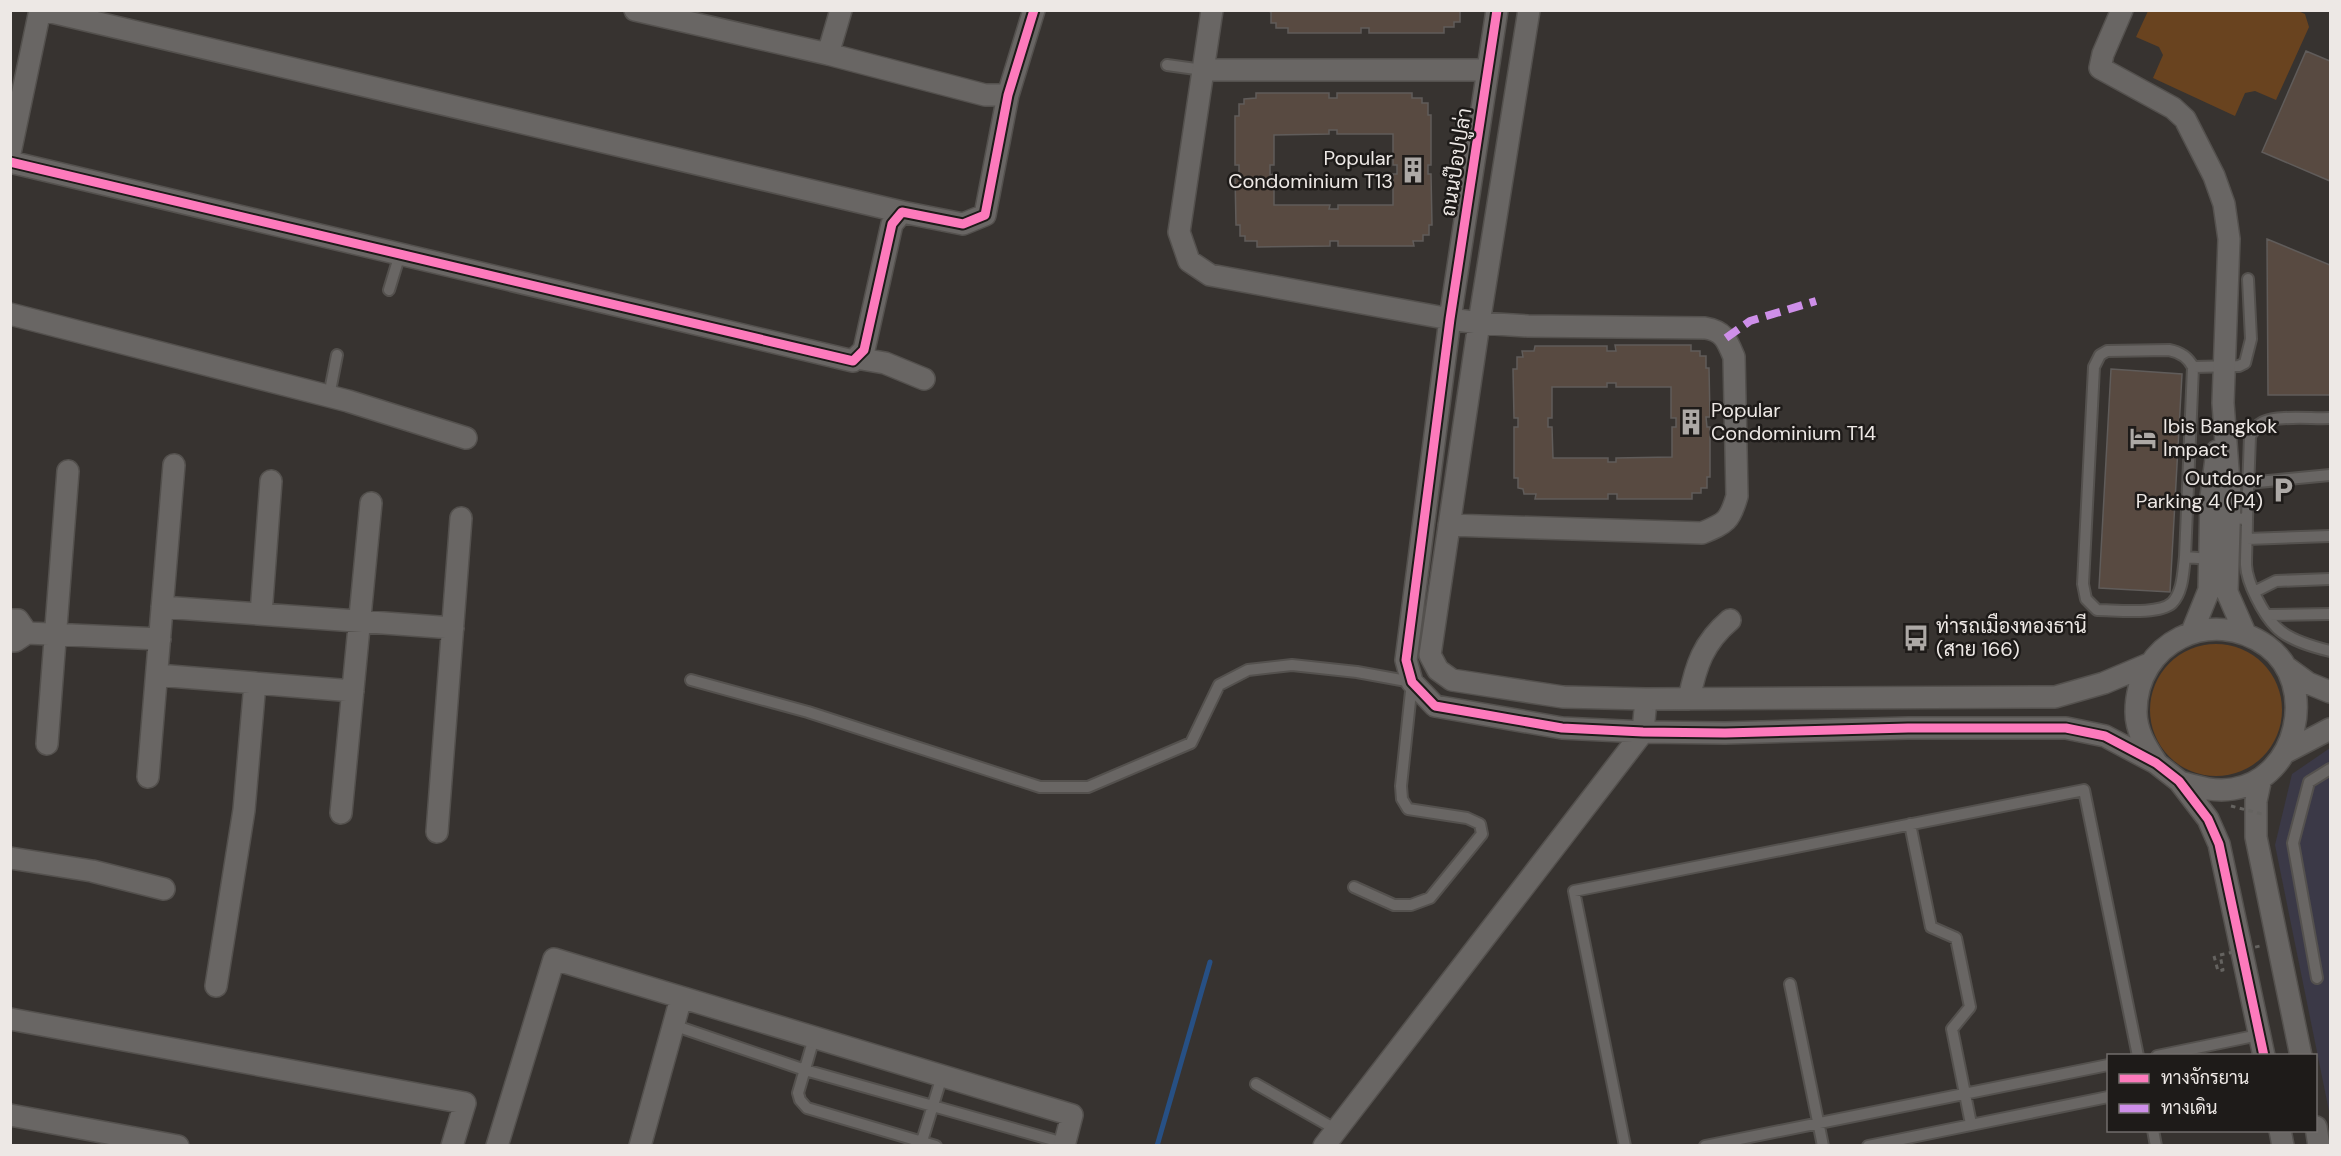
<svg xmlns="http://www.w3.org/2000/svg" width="2341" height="1156" font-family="'DM Sans',Sarabun,sans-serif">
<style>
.commercial{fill:#3b3947}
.green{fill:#69431f}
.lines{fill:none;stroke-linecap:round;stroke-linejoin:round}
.stream{stroke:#275084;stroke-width:5}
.building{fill:#584a41;stroke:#605c5a;stroke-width:1.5;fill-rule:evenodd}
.lane-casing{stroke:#54514e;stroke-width:14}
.street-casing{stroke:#54514e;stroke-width:24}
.path{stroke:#656360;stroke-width:3;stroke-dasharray:4.5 4.5;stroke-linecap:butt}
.lane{stroke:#696664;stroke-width:10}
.street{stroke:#696664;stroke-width:21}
.path-bridge{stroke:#656360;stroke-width:3;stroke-dasharray:4.5 4.5;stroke-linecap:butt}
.quiet{stroke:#ce8fe9;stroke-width:8;stroke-dasharray:15 8;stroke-linecap:butt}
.cycleway-casing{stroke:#1e1b19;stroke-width:13}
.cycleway{stroke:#fd7abc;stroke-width:9}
.labels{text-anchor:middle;stroke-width:5;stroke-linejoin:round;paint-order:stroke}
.poi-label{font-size:20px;fill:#ede8e5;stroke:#1e1b19;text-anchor:start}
.street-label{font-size:20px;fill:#ede8e5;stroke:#1e1b19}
</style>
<rect width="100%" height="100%" fill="#373330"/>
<path class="commercial" d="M2330 748V1116L2275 845 2292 774Z"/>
<path class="green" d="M2148 11H2298L2305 14 2309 27 2276 100 2255 91 2245 93 2235 116 2153 78 2163 55 2159 47 2136 37Z
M2150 710a66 66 0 1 1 132 0a66 66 0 1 1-132 0Z"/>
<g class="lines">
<path class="stream" d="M1157 1146 1210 962"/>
</g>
<path class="building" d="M1267 10H1463V11H1460V22H1454V27H1444V33H1369V28H1361V33H1288V28H1276V23H1271V12Z
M2306 51 2330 61V181L2262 152Z
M1256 93H1329V98H1337V93H1412V98H1422V103H1428V115H1431V165H1428V174H1431L1432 225H1429V235H1423V241H1413L1414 246H1338V241H1330V246L1257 247V241H1245V236H1240V225H1236L1235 175H1239V165H1235V116H1239V104H1244V99L1256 98ZM1329 130H1337V134H1393V165H1397V174H1393V205H1338V209H1329L1330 205H1274V174L1270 175V165H1274V135L1329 134Z
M2267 239 2330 265V395H2268Z
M1615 345H1691V351H1700V356H1706V368H1709L1710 417H1706L1707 427H1710V477H1707V488H1701V493H1692V499H1617V494H1608V499H1535L1536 494H1524L1523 489 1518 488V478H1514V427H1518V418H1514L1513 369H1517V357H1523L1522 351H1534L1535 346H1607V351H1616ZM1607 383H1616V387H1671V418H1676V427H1672V457L1616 458V462H1608V458H1553L1552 427H1548V418H1552V387H1607Z
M2111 369 2182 374 2170 592 2099 588Z"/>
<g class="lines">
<g class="lane-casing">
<path id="lane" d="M1167 65 1203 70
M389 290 400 254
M2193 367 2239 366 2245 363 2251 339 2248 279
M329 396 337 355
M2248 483 2330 475
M2229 518 2247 519 2250 436C2254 430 2257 425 2263 422 2278 415 2313 419 2330 418
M2247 519C2247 534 2246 550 2246 565 2247 583 2263 614 2276 627 2288 640 2314 647 2330 651
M2247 539 2330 536
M2185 557C2183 572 2183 592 2172 603 2159 615 2116 610 2097 610L2086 599 2083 584 2094 367 2100 355 2107 351 2169 350C2180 352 2188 357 2193 367L2185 557 2210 559
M2254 592 2276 581 2330 579
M2268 615 2330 614
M691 680 808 712 1040 787H1088L1191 743 1219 685 1248 670 1292 665 1357 672 1412 682 1401 786 1402 799 1408 809 1467 818 1480 824 1482 834 1430 898 1411 905H1394L1354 887
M1910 824 1931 927 1956 938 1970 1007 1952 1029 1971 1124
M2317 978 2293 843 2309 782 2330 769
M1790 984 1823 1146
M673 1025 805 1070 1064 1143
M814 1038 798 1093 800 1100 807 1108 936 1146
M2157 1056 2259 1035
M1256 1084 1337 1130
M2153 1130 2156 1146
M922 1141 942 1076
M1625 1146 1574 891 2084 790 2138 1056
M1705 1146 2108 1065
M1868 1146 2108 1097"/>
</g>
<g class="street-casing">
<path id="street" d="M43 10 902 212
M635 10 828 54 985 95H1008
M1212 10 1179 232 1189 261 1210 275 1450 319 1479 323 1528 326 1705 328C1724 331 1727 340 1734 357L1737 496C1730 521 1726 523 1702 533L1449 525
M1497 10 1450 319 1406 660 1412 682 1435 706 1562 728 1643 732 1725 733 1908 728H2066L2105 736 2156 763 2179 781 2208 819 2219 844 2264 1056
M1529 10 1479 323 1430 655 1438 670 1452 680 1563 697 1646 699 2055 697 2104 683 2149 664
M2122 10 2103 54 2100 68 2173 108 2185 119 2214 176 2224 204 2229 239 2223 403 2230 496 2227 592 2245 633
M828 54 841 10
M1203 70H1488
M10 153 40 10
M10 162 853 361 864 350 892 224 902 212 963 224 985 215 1008 95 1034 10
M10 314 348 401 466 438
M856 358 885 363 924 379
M162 607 453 628
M261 614 271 481
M10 620H18L27 633
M2192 632 2209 590 2211 497 2217 451
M10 641H15L27 633 160 639
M2286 667 2308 683 2330 692
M157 675 353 691
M1689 699C1696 665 1703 643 1730 620
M47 744 68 471
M2286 752 2330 729
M2156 762C2146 747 2136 731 2136 712 2136 642 2211 606 2267 646 2319 684 2298 779 2233 789 2214 792 2198 787 2180 782
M148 777 174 465
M2261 778 2256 801V837L2301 1056
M341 813 371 503
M437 832 461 518
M10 858 92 871 164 889
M216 986 244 810 255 683
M10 1019 465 1103 452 1146
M10 1115 178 1146
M2316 1127 2319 1146
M2280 1130 2283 1146
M497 1146 554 959 1072 1115 1064 1146
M640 1146 681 998
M1324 1146 1643 732 1646 699"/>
</g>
<path class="path" d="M2214 956 2218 971 2223 970 2220 955"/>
<use href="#lane" class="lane"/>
<use href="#street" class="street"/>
<path class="path-bridge" d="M2231 806 2266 815
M2220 955 2260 946"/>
<path class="quiet" d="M1726 338 1750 321 1816 301"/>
<g class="cycleway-casing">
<path id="cycleway" d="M1497 10 1450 319 1406 660 1412 682 1435 706 1562 728 1643 732 1725 733 1908 728H2066L2105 736 2156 763 2179 781 2208 819 2219 844 2264 1056
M10 162 853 361 864 350 892 224 902 212 963 224 985 215 1008 95 1034 10"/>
</g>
<use href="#cycleway" class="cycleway"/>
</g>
<defs>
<g id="building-bare" transform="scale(2.07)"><path d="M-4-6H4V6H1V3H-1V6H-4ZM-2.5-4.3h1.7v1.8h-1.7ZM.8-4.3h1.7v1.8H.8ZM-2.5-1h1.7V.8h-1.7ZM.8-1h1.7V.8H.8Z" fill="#ada9a6" stroke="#1e1b19" stroke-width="2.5" paint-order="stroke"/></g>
<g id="hotel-bare" transform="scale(2.07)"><path d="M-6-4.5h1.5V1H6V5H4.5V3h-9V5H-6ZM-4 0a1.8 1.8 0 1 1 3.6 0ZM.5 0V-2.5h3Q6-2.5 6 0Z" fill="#ada9a6" stroke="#1e1b19" stroke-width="2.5" paint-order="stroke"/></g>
<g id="parking-bare" transform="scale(2.07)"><path d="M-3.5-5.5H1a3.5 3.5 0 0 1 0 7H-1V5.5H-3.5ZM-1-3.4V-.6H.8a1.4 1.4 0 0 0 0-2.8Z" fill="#ada9a6" stroke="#1e1b19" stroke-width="2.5" paint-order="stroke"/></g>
<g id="bus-bare" transform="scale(2.07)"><path d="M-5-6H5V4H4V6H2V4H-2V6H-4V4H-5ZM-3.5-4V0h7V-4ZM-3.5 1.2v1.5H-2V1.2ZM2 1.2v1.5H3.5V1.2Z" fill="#ada9a6" stroke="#1e1b19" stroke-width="2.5" paint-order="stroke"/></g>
</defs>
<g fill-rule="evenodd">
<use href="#building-bare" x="1413" y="170"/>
<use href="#building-bare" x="1691" y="422"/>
<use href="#hotel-bare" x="2143" y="438"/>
<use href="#parking-bare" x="2283" y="490"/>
<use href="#bus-bare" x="1916" y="638"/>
</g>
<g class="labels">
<g class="poi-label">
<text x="1393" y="165" text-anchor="end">Popular<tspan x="1393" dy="23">Condominium T13</tspan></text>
<text x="1711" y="417">Popular<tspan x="1711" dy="23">Condominium T14</tspan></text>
<text x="2163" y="433">Ibis Bangkok<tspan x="2163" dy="23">Impact</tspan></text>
<text x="2263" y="485" text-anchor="end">Outdoor<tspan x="2263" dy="23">Parking 4 (P4)</tspan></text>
<text x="1936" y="633">ท่ารถเมืองทองธานี<tspan x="1936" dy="23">(สาย 166)</tspan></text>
</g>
<g class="street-label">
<text transform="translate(1456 162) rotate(-81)" y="7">ถนนป๊อปปูล่า</text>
</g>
</g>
<rect width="2341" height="1156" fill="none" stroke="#ede8e5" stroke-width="24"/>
<rect x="2107" y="1054" width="210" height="78" fill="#1e1b19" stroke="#716d6b" stroke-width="1.5"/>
<rect x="2119" y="1074" width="30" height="9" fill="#fd7abc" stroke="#716d6b" stroke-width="1.5"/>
<text x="2161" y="1084" font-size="18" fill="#ede8e5">ทางจักรยาน</text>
<rect x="2119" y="1104" width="30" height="9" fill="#ce8fe9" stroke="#716d6b" stroke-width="1.5"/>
<text x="2161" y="1114" font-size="18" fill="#ede8e5">ทางเดิน</text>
</svg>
